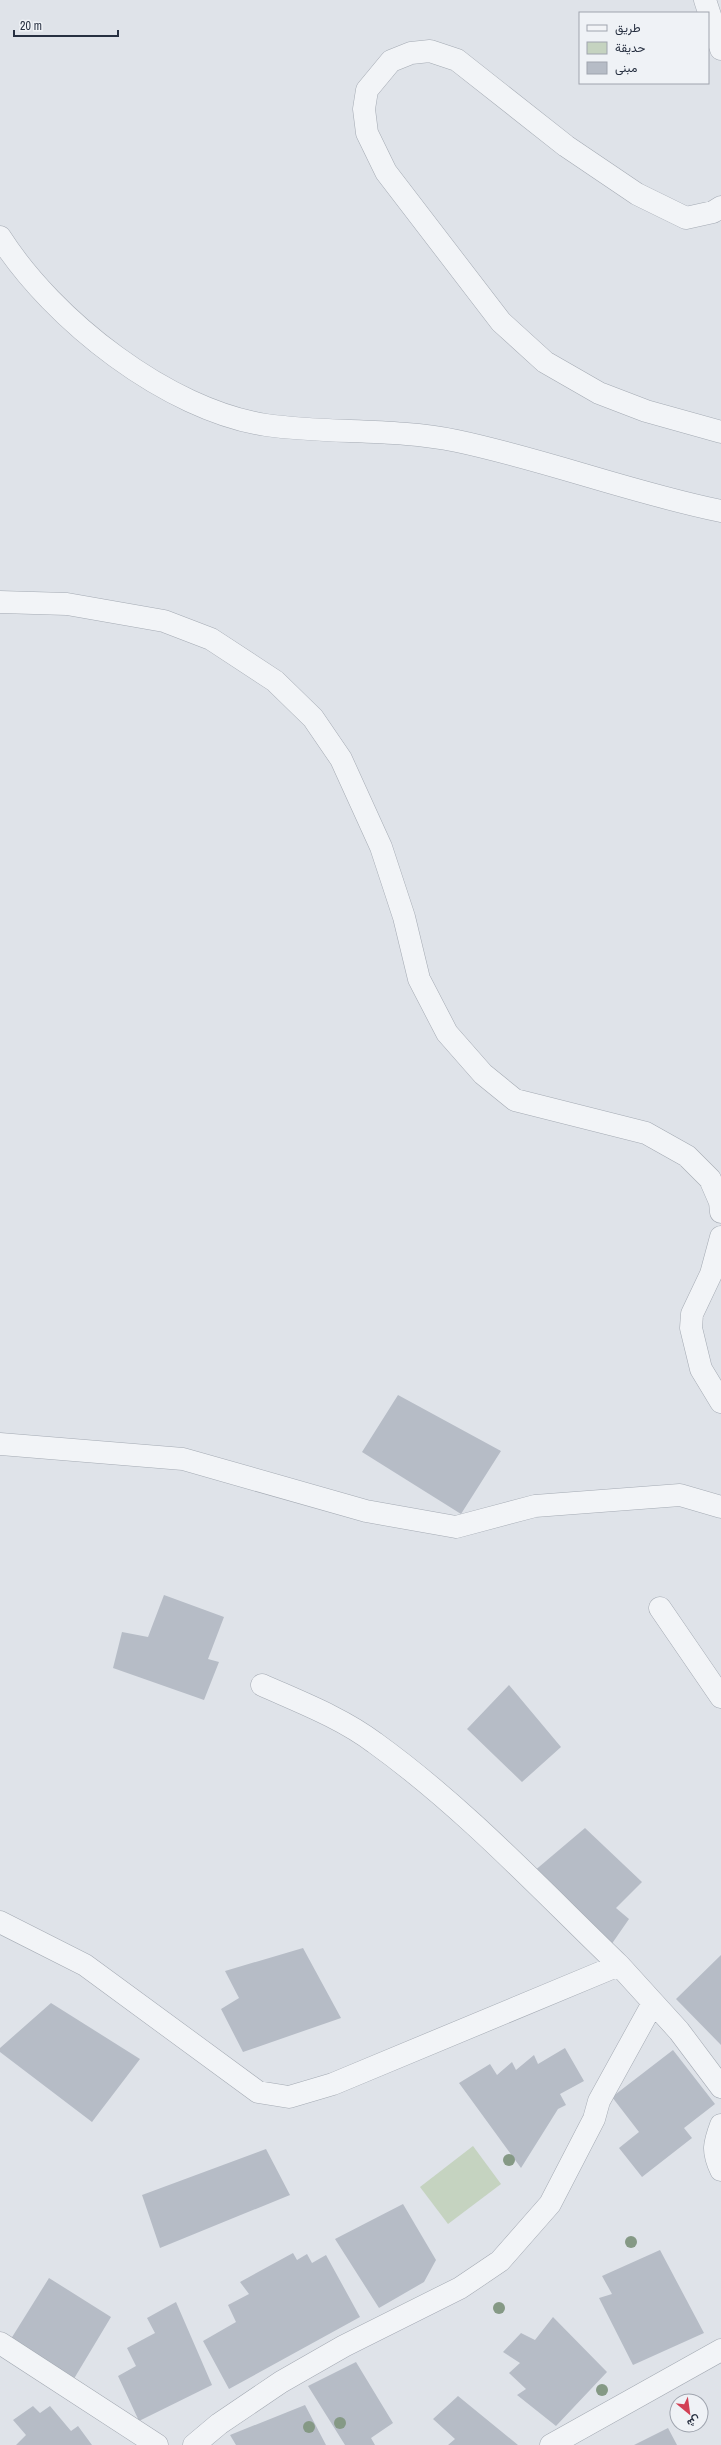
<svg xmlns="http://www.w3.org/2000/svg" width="721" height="2445" font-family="'Archivo Narrow',Vazirmatn,sans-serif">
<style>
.green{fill:#c5d3c0}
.building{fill:#b6bcc6}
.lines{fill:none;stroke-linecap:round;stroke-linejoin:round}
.minor-casing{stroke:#a4aab3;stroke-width:23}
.minor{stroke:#f2f4f7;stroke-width:22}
.tree{fill:#859985}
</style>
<rect width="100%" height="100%" fill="#dfe3e9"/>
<path class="green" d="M473 2146 501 2184 448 2224 420 2187Z"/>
<path class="building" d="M398 1395 501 1451 461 1514 362 1452Z
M164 1595 224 1617 208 1659 219 1662 204 1700 113 1668 122 1632 148 1637Z
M509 1685 561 1747 522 1782 467 1729Z
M585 1828 642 1882 616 1908 629 1919 611 1945 533 1872Z
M303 1948 341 2018 243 2052 221 2009 239 1998 225 1971Z
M721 1955V2045L676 1999Z
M51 2003 140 2059 92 2122 0 2052V2048Z
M565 2048 584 2081 560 2094 566 2105 558 2109 521 2168 459 2083 490 2064 497 2075 512 2062 516 2070 534 2055 538 2064Z
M673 2050 715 2104 684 2128 692 2138 642 2177 619 2148 639 2132 612 2097Z
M266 2149 290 2195 160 2248 142 2195Z
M403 2204 436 2260 424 2282 379 2308 335 2239Z
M660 2250 704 2333 633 2365 599 2298 612 2294 602 2276Z
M293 2253 297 2260 307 2254 312 2263 326 2255 360 2317 229 2389 203 2341 236 2322 228 2305 249 2294 240 2282Z
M49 2278 111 2317 72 2382 9 2342Z
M176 2302 212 2385 139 2421 118 2376 136 2366 127 2348 155 2333 147 2318Z
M553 2317 607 2372 556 2426 517 2395 526 2389 509 2373 520 2363 503 2352 521 2333 535 2340Z
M356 2362 393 2423 371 2438 375 2445H345L308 2386Z
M458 2396 480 2414 518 2445H448L455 2439 433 2419Z
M305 2405 326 2445H236L230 2435Z
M33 2406 40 2413 50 2406 71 2431 78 2426 92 2445H16L26 2435 13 2420Z
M668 2428 677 2445H634Z"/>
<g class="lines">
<g class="minor-casing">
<path id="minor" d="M705 0 721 49
M721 207 713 212 686 218 637 194 566 146 457 60 430 51 411 53 391 61 367 90 364 109 367 133 386 172 501 322 545 362 599 393 646 411 721 432
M0 237C53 320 167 410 266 425 329 434 394 428 457 441 547 460 632 493 721 511
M0 602 67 604 164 621 211 639 275 681 313 718 341 759 381 847 404 917 419 979 447 1033 483 1074 515 1100 646 1133 687 1156 710 1179 720 1202 721 1212
M721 1237 711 1274 692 1314 691 1328 701 1369 721 1402
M0 1444 183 1459 366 1511 456 1527 535 1506 680 1495 721 1507
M660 1608 721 1697
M262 1685C300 1702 342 1718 375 1743 464 1807 540 1889 619 1965
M0 1922 85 1965 258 2092 289 2097 333 2084 619 1965 679 2031 721 2087
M721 2125C714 2144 712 2151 721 2170
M0 2343 157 2445
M194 2445 219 2424 281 2382 344 2346 460 2288 500 2261 550 2204 594 2119 599 2101 653 2003
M551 2445 721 2350"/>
</g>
<use href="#minor" class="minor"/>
</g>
<g class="tree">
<circle cx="509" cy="2160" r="6"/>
<circle cx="631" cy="2242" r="6"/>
<circle cx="499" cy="2308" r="6"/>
<circle cx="602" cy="2390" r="6"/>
<circle cx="340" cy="2423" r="6"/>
<circle cx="309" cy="2427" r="6"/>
</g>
<rect x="579" y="12" width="130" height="72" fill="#eff2f6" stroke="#9fa4ae"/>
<rect x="587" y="25" width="20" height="6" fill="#f2f4f7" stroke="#9fa4ae"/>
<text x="615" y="32" font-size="12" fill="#273041">طريق</text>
<rect x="587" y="42" width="20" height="12" fill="#c5d3c0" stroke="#9fa4ae"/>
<text x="615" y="52" font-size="12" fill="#273041">حديقة</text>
<rect x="587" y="62" width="20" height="12" fill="#b6bcc6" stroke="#9fa4ae"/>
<text x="615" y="72" font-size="12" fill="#273041">مبنى</text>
<g transform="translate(689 2413) rotate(151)"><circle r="19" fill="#eff2f6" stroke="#9fa4ae"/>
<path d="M0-3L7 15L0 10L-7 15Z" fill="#d24055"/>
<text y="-6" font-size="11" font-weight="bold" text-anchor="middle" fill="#273041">ش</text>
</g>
<path d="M14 30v6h104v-6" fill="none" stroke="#273041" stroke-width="2"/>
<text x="20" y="30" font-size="12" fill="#273041" stroke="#eff2f6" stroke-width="3" paint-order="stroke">20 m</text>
</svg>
